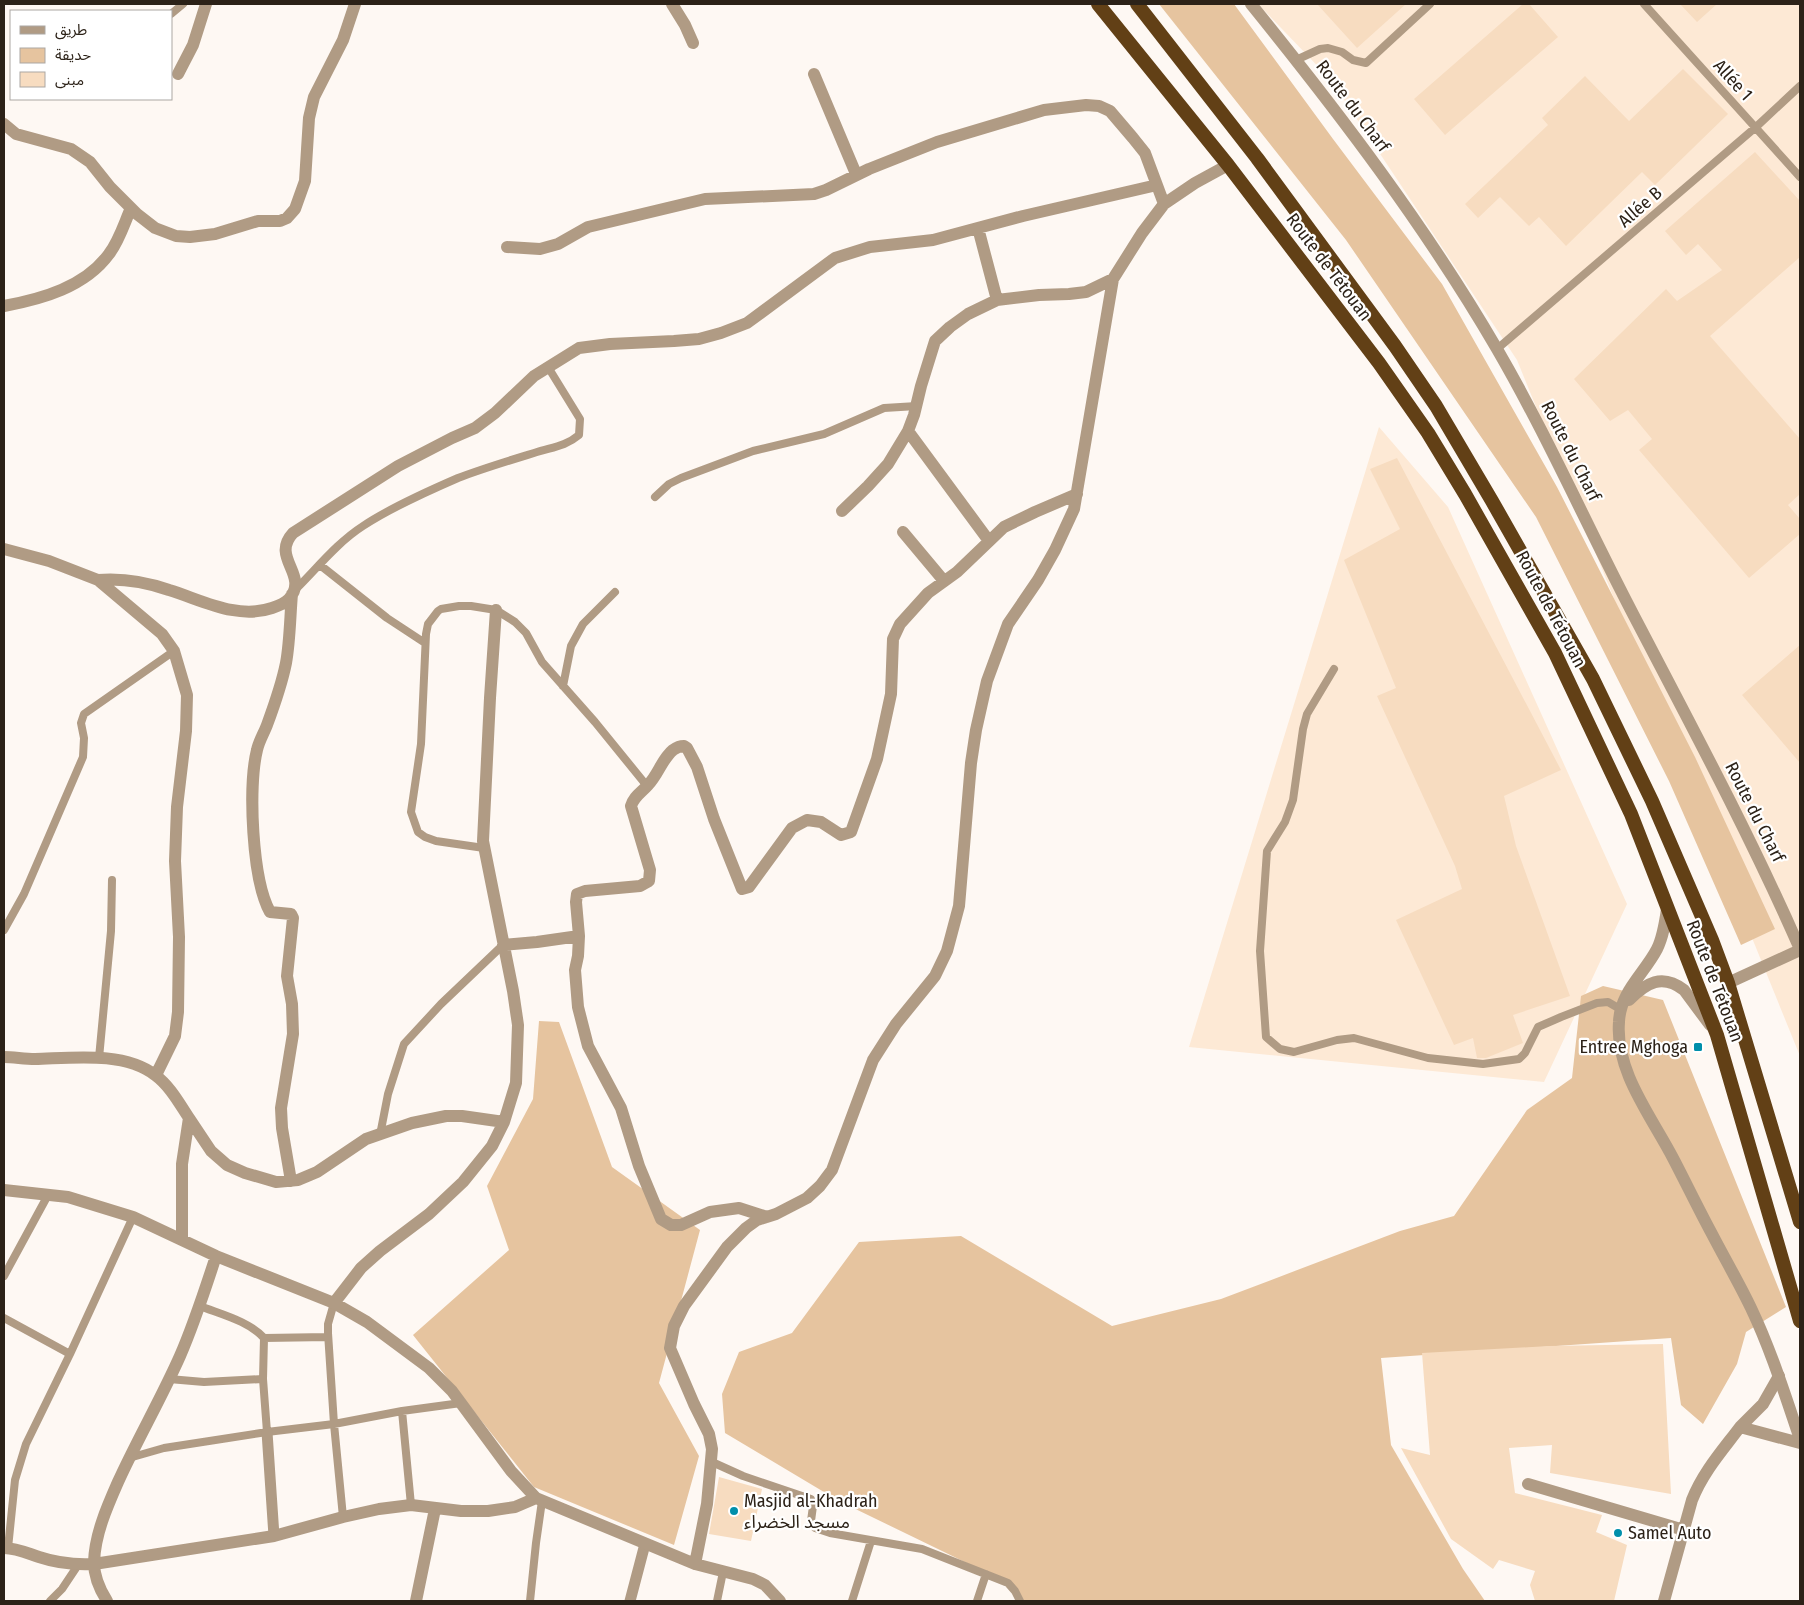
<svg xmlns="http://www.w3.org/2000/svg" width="1804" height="1605" font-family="'Fira Sans Condensed','Noto Sans Arabic',sans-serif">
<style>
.built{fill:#fde9d5}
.green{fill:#e6c49f}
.building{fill:#f7dcc0}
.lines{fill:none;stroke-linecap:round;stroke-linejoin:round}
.service{stroke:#b09b84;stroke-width:8}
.pedestrian{stroke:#b09b84;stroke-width:11}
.minor{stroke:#b09b84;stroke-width:12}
.tertiary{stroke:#b09b84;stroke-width:12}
.trunk{stroke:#624016;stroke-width:14}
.poi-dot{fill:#008fab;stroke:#fff;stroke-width:2}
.labels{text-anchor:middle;stroke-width:4.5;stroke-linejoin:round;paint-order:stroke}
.street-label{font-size:18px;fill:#2c2218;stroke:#fff}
.poi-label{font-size:18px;fill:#2c2218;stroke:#fff;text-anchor:start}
</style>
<rect width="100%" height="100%" fill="#fef8f3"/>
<path class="built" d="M1258 4H1800V1056L1517 360 1331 80Z
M1379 427 1448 507 1627 904 1544 1082 1189 1047Z"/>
<path class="green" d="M1159 4H1234L1333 139 1442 284 1557 487 1695 757 1775 929 1741 945 1669 781 1536 517 1346 240Z
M1603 986 1663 1000 1786 1307 1746 1332 1737 1364 1703 1424 1681 1405 1671 1338 1381 1358 1391 1445 1463 1569 1485 1601H1023L1008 1583 839 1501 725 1433 722 1394 739 1352 792 1333 859 1242 961 1236 1112 1326 1221 1299 1400 1231 1454 1216 1527 1110 1572 1078 1581 996Z
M539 1021 559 1022 612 1167 700 1230 659 1383 699 1456 674 1545 534 1487 413 1335 509 1250 487 1186 533 1099Z"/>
<path class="building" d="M1317 4H1406L1357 48Z
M1523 4H1529L1558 37 1445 135 1414 99Z
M1680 4H1717L1697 22Z
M1683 69 1728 114 1655 185 1642 172 1566 246 1539 217 1529 226 1500 197 1478 218 1465 204 1548 125 1542 118 1585 76 1629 121Z
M1755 152 1800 201V257L1710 336 1800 439V494L1788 505 1800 519V534L1749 578 1639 450 1652 439 1628 410 1610 421 1574 379 1666 289 1677 301 1722 270 1698 244 1686 255 1665 231Z
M1397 458 1561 770 1504 796 1516 846 1570 996 1513 1015 1523 1043 1486 1058H1477L1473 1038 1454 1045 1396 920 1462 889 1455 866 1377 696 1396 688 1344 560 1400 529 1370 469Z
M1800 645V763L1742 695Z
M1663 1344 1671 1494 1550 1473 1552 1445 1509 1448 1515 1493 1602 1515 1596 1532 1627 1545 1614 1601H1535L1530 1585 1535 1571 1499 1560 1493 1569 1451 1539 1401 1448 1430 1455 1422 1353 1549 1346Z
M719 1477 762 1489 751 1541 709 1534Z"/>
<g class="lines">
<path class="service" d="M1644 4 1800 177
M171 14 183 4
M1296 60 1320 49 1328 48 1342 52 1353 60 1366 63 1430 4
M1497 349 1756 127 1800 86
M655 497 669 484 681 478 753 451 824 434 884 408 917 406
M320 565 387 618 425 643
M297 588C318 567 338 542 363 526 390 508 428 491 458 478 484 468 511 460 537 452 553 447 566 446 579 435L580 419 548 367
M1334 669 1307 714 1303 729 1293 800 1285 822 1267 851 1260 951 1266 1037 1280 1049 1294 1052 1337 1040 1354 1038 1428 1058 1483 1064 1519 1059 1525 1053 1538 1027 1561 1017 1597 1003 1608 1002 1620 1009
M563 686 571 646 583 624 615 592
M484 848 436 841 425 837 418 832 411 812 421 744 426 634 428 624 438 611 441 609 459 606H471L496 610 515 622 526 633 542 662 595 722 647 786
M4 930 24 894 83 757 84 738 81 723 84 714 174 651
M99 1058 111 931 112 880
M380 1135 388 1094 404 1044 441 1004 503 945
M4 1276 48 1195
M334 1303 328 1324V1333L334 1424 343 1517
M200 1306C220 1314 249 1321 264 1338L263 1379 267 1432
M4 1318 70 1354
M264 1338 328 1337
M169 1379 204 1382 263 1379
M402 1411 411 1505
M129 1458 164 1448 267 1432 334 1424 402 1411 461 1403
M712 1462 743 1476 811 1499 813 1506 811 1521 815 1528 830 1533 922 1549 1008 1583 1015 1591 1020 1601
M8 1548 15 1480 26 1444 70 1354 133 1217
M50 1601 62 1589 78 1565
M530 1601 536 1543 542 1501
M717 1601 723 1572
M852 1601 871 1541
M977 1601 986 1574"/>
<path class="pedestrian" d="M267 1432 274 1536
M630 1601 645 1544"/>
<path class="minor" d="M672 4 685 25 693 43
M178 74 193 45 206 4
M814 74 856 174
M4 124 16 134 71 149 90 162 110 187 137 214 155 228 176 236 190 237 215 234 258 221H280L287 218 295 209 305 181 309 118 314 97 343 40 355 4
M978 228 997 300
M507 247 540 249 558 244 588 227 705 199 814 194 826 190 869 169 937 142 1044 110 1086 105 1099 106 1110 111 1133 138 1145 153 1164 204 1195 183 1228 165
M4 306C42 299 85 287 109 254 119 241 124 224 131 208
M908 431 989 541
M842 511 868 486 888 464 908 431 914 415 921 386 935 341 950 327 968 314 997 300 1039 295 1069 294 1086 292 1113 279 1142 233 1164 204
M903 532 944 581
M4 549 49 561 98 580 162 634 174 651 187 695 186 731 177 807 175 861 179 937 178 1012 175 1036 156 1075
M98 580C122 578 146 582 169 590 202 600 237 620 272 608 278 606 285 603 289 599 310 575 270 558 293 533L398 466 452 438 475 428 495 413 534 376 579 348 610 344 674 341 699 339 721 333 747 323 835 258 870 247 933 240 1023 216 1157 185
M579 936 576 902 577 894 585 891 640 886 649 881 650 870 631 806C634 796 641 793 648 785 658 775 662 759 673 750 677 747 680 746 684 746L687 748 697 767 714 819 742 889 749 887 792 828 807 820 821 822 841 835 851 832 877 759 891 694 893 639 900 624 928 593 957 572 1004 527 1035 512 1077 494
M503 945 537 942 579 936 578 956 575 970 578 1007 588 1046 621 1108 639 1166 661 1219 671 1225H681L710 1212 739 1208 767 1217
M4 1057C14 1057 24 1059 35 1059 72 1058 124 1051 155 1075 170 1086 179 1103 189 1118
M291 1181 282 1128 281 1108 293 1034 292 1004 287 976 293 918 291 914 270 912C252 880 248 786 257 750 259 741 264 733 267 725 274 706 282 683 286 663 290 641 290 617 292 594
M4 1190 68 1197 133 1217 216 1256 334 1303 367 1322 429 1368 452 1391 511 1471 536 1498 695 1564 753 1579 765 1585 780 1601
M182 1239V1164L189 1118 211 1151 227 1165 245 1173 276 1182 298 1180 317 1172 366 1139 412 1123 446 1116H462L504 1122
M334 1303 361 1268 380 1251 429 1214 463 1182 492 1146 504 1122 516 1083 518 1025 513 991 483 841 490 698 496 610
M1779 1376 1763 1404 1740 1427 1800 1443
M1528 1484 1684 1530
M4 1548C16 1548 27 1553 39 1557 57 1563 75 1565 94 1564L274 1536 343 1517 379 1509 411 1505 461 1511H488L515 1507 536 1498
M695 1564 707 1504 712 1449 709 1434 694 1404 670 1348 674 1326 684 1306 727 1247 746 1228 757 1220 776 1214 807 1198 820 1186 832 1170 873 1060 896 1024 935 976 947 951 959 906 971 763 976 730 987 681 1008 624 1038 580 1055 550 1074 509 1113 279
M107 1601C100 1590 94 1575 94 1562 95 1534 107 1507 118 1482 137 1440 161 1399 180 1356 194 1324 205 1290 216 1256
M416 1601 435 1509
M1664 1601 1692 1500C1703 1472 1722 1451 1740 1427"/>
<path class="tertiary" d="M1251 4C1340 114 1426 227 1497 349 1547 435 1587 526 1633 614 1691 725 1750 835 1800 949
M1667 909C1665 923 1663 937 1657 949 1644 974 1620 992 1619 1022 1615 1072 1652 1117 1674 1160 1687 1185 1699 1210 1712 1234 1725 1259 1739 1283 1751 1308 1771 1350 1785 1395 1800 1439
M1728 983 1800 950
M1629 1000C1646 983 1662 973 1684 990L1710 1025"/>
<path class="trunk" d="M1098 4 1228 165 1379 363 1428 433 1465 494 1555 653 1631 814 1717 1035 1800 1321
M1137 4 1257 158 1395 346 1436 406 1492 501 1593 679 1652 801 1712 940 1728 983 1800 1222"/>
</g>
<g class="poi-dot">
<rect x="1693" y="1042" width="10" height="10" rx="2.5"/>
<circle cx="734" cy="1511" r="5"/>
<circle cx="1618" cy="1533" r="5"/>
</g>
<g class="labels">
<g class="street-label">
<text transform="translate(1733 80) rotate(48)" y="6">Allée 1</text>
<text transform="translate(1353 106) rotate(53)" y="6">Route du Charf</text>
<text transform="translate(1640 207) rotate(-41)" y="6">Allée B</text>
<text transform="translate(1329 267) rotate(53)" y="6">Route de Tétouan</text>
<text transform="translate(1571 451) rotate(63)" y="6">Route du Charf</text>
<text transform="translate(1551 609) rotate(62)" y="6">Route de Tétouan</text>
<text transform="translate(1755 812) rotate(63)" y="6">Route du Charf</text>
<text transform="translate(1715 981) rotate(69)" y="6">Route de Tétouan</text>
</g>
<g class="poi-label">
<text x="1688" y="1053" text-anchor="end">Entree Mghoga</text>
<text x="744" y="1507">Masjid al-Khadrah<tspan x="744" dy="21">مسجد الخضراء</tspan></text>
<text x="1628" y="1539">Samel Auto</text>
</g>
</g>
<rect width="1804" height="1605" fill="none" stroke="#2c2218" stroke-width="10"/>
<rect x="10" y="10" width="162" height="90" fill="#ffffff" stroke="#aba7a3"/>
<rect x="20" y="26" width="25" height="8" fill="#b09b84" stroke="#aba7a3"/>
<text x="55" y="35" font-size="15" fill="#2c2218">طريق</text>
<rect x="20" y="48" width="25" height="15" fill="#e6c49f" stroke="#aba7a3"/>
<text x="55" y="60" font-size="15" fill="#2c2218">حديقة</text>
<rect x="20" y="72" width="25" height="15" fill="#f7dcc0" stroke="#aba7a3"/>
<text x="55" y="85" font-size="15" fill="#2c2218">مبنى</text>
</svg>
